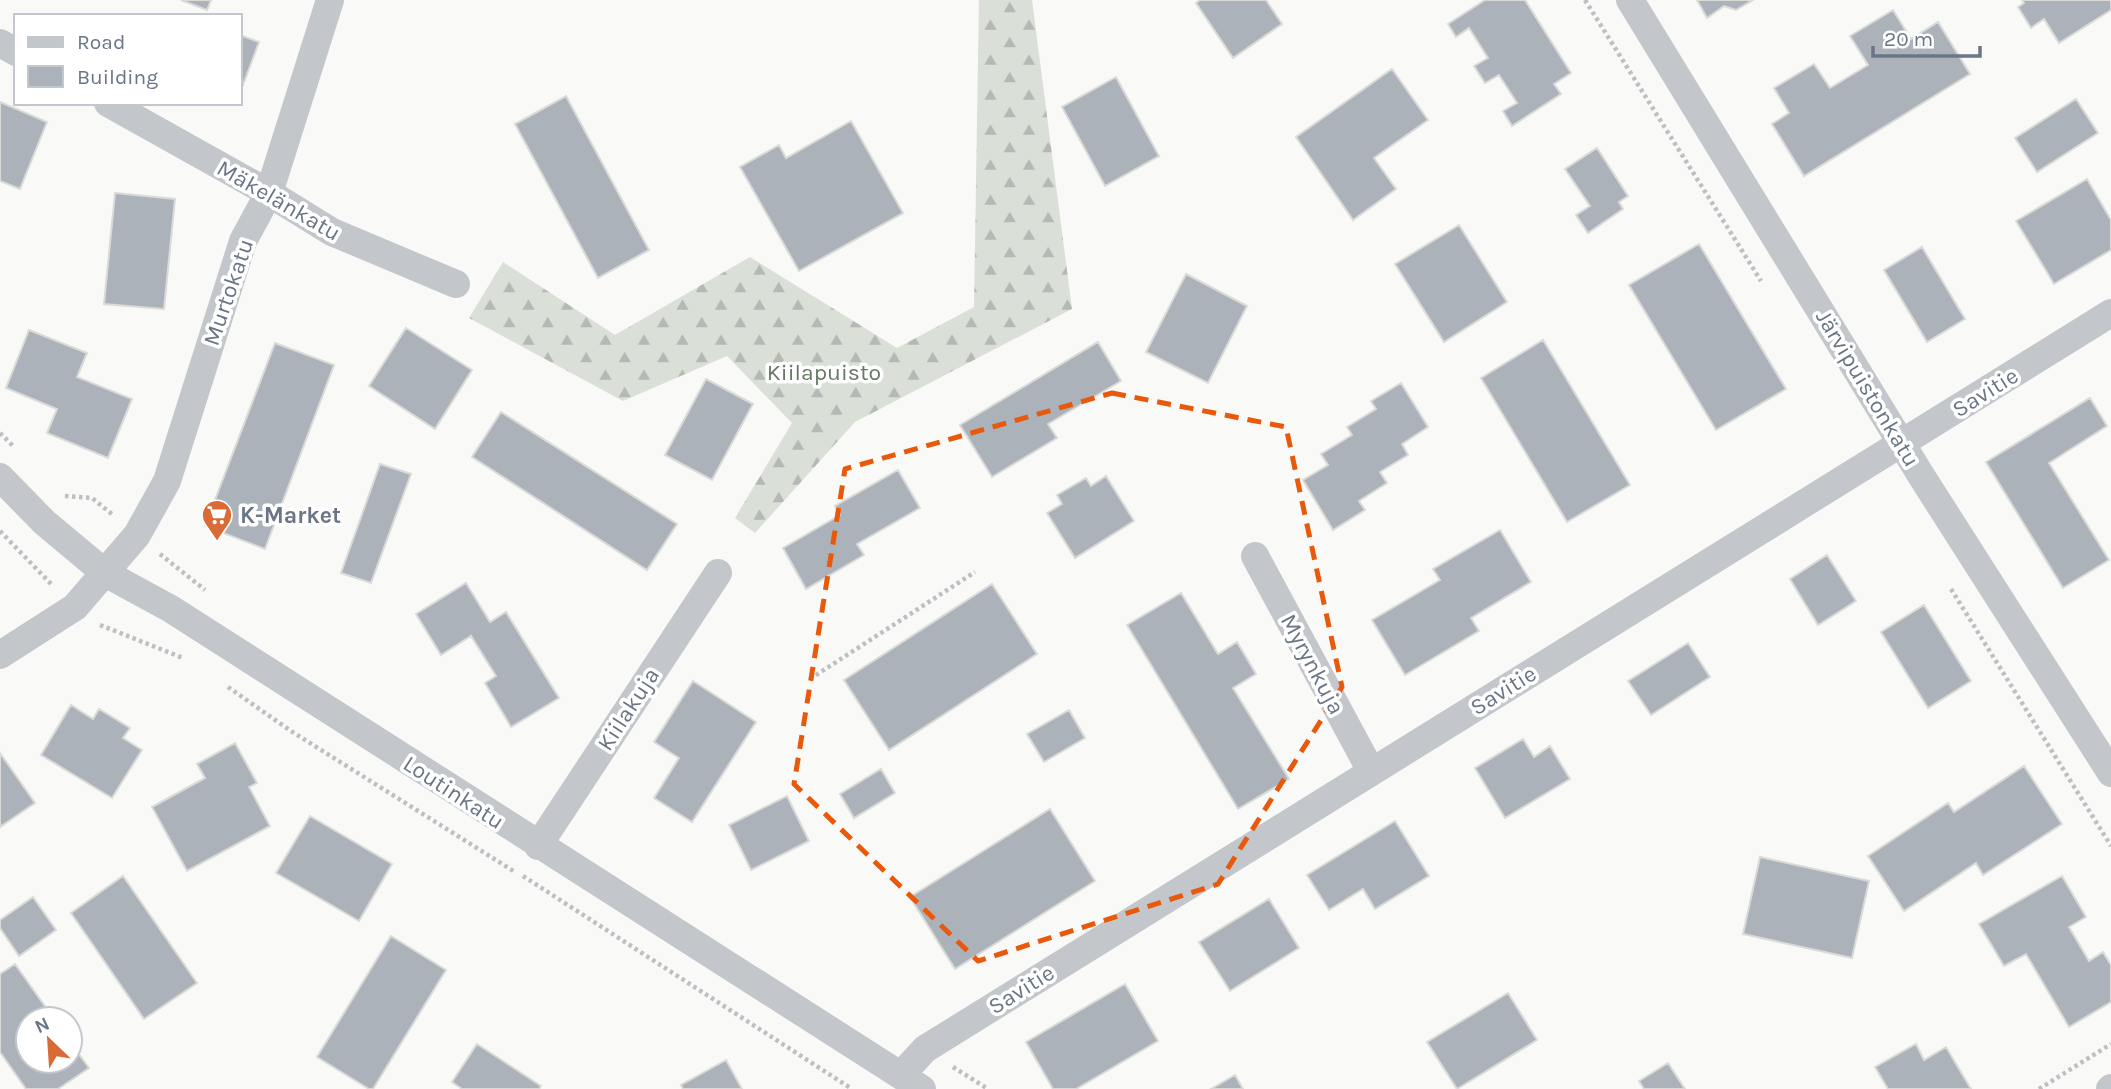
<svg xmlns="http://www.w3.org/2000/svg" width="2111" height="1089" font-family="Karla,sans-serif">
<style>
.forest{fill:url(#forest-firs)}
.building{fill:#acb2b9;stroke:#dadbd9;stroke-width:2}
.lines{fill:none;stroke-linecap:round;stroke-linejoin:round}
.path{stroke:#bdbfc2;stroke-width:4.5;stroke-dasharray:3.5 3.5;stroke-linecap:butt}
.minor{stroke:#c3c6ca;stroke-width:28}
.marked{fill:none;stroke:#e8590c;stroke-width:5;stroke-dasharray:14 9;stroke-linejoin:round}
.labels{text-anchor:middle;stroke-width:7;stroke-linejoin:round;paint-order:stroke}
.street-label{font-size:23px;fill:#6a7686;stroke:#fff}
.park-label{font-size:23px;fill:#667864;stroke:#fff}
.poi-label{font-size:23px;font-weight:bold;fill:#6a7686;stroke:#fff;text-anchor:start}
</style>
<defs>
<pattern id="forest-firs" width="22" height="20" patternUnits="userSpaceOnUse" patternTransform="scale(1.75)"><rect width="22" height="20" fill="#dadfd8"/><path d="M5 1l3.5 6h-7zM16 11l3.5 6h-7z" fill="#b5b9b5"/></pattern>
</defs>
<rect width="100%" height="100%" fill="#f9f9f7"/>
<path class="forest" d="M979 0H1032L1072 309 855 422 755 533 735 518 792 423 727 356 623 401 469 318 503 262 615 335 750 257 897 348 974 307Z"/>
<path class="building" d="M181 0H211L207 10Z
M1200 0H1266L1282 24 1233 58 1196 3Z
M1485 0H1525L1571 73 1554 84 1561 94 1512 126 1503 111 1517 103 1499 75 1485 83 1474 66 1488 58 1469 28 1456 37 1448 24Z
M1697 0H1753L1736 10 1724 6 1707 18Z
M2022 0H2111V10L2059 43 2044 19 2031 28 2018 7 2024 3Z
M1893 10 1911 39 1938 22 1970 74 1804 176 1772 124 1789 113 1774 88 1814 64 1830 88 1868 65 1850 36Z
M240 35 259 42 240 93Z
M1392 69 1428 120 1374 158 1396 189 1353 220 1296 137Z
M1116 77 1159 156 1105 186 1062 107Z
M566 96 649 250 598 278 515 124Z
M2076 99 2098 133 2037 172 2015 138Z
M0 102 47 122 20 189 0 181Z
M851 121 903 213 799 271 740 167 779 145 786 158Z
M1597 148 1628 196 1619 202 1623 209 1588 233 1576 215 1590 206 1565 169Z
M2087 179 2111 220V250L2054 284 2016 221Z
M115 193 175 199 164 309 104 304Z
M1459 225 1507 302 1444 342 1395 264Z
M1699 244 1786 389 1716 430 1629 285Z
M1922 247 1965 319 1927 342 1884 270Z
M1186 274 1247 306 1208 383 1146 352Z
M406 328 472 370 435 429 369 386Z
M29 330 87 353 77 377 132 399 108 458 47 433 57 409 6 388Z
M1543 340 1630 485 1567 522 1481 378Z
M1098 342 1121 381 1048 424 1057 438 992 477 960 425Z
M275 343 334 365 265 549 205 526Z
M706 379 753 404 712 480 665 455Z
M1401 383 1428 427 1402 444 1408 455 1380 472 1387 483 1359 501 1365 510 1333 530 1303 480 1328 465 1321 454 1352 435 1347 427 1376 409 1371 401Z
M2090 398 2107 426 2049 463 2109 560 2063 588 1986 462Z
M501 412 677 524 647 570 472 457Z
M380 464 411 474 371 583 341 573Z
M898 470 920 508 857 544 864 555 806 589 783 548 840 515 835 506Z
M1106 476 1134 521 1075 558 1047 513 1062 504 1057 495 1086 478 1091 486Z
M1500 530 1531 582 1471 618 1479 631 1405 675 1372 620 1440 580 1433 569Z
M1827 555 1856 601 1818 625 1790 579Z
M466 583 490 622 506 612 559 698 511 727 485 683 496 676 471 636 441 655 416 614Z
M992 584 1037 654 889 750 844 680Z
M1181 593 1218 654 1237 642 1256 674 1233 688 1289 779 1238 809 1127 625Z
M1924 605 1971 681 1928 708 1881 632Z
M1688 643 1710 677 1651 715 1628 681Z
M693 681 756 722 692 822 654 798 679 758 654 742Z
M71 705 93 719 99 709 130 728 123 738 142 750 112 798 41 755Z
M1069 710 1085 738 1044 762 1027 734Z
M1523 739 1534 757 1550 746 1570 779 1505 818 1475 768Z
M235 743 257 783 249 787 270 826 187 871 152 807 205 778 197 764Z
M0 753 35 803 0 827Z
M2024 766 2062 824 1983 875 1976 863 1904 911 1868 856 1948 803 1954 812Z
M881 769 895 793 854 818 840 794Z
M787 796 809 841 751 870 729 825Z
M1050 809 1095 881 955 969 910 897Z
M310 816 392 864 359 921 276 873Z
M1395 821 1429 876 1375 909 1363 889 1329 910 1307 875Z
M1760 857 1869 881 1852 958 1743 934Z
M123 876 197 983 144 1019 71 913Z
M2062 876 2086 917 2069 927 2089 961 2103 952 2111 965V1002L2069 1027 2026 954 2004 966 1979 924Z
M33 897 56 930 19 956 0 928V920Z
M1269 899 1299 948 1230 991 1199 942Z
M391 936 446 970 373 1089H369L317 1057Z
M15 964 54 1019H28V1061H70V1042L89 1068 58 1089H26L0 1052V974Z
M1125 984 1158 1041 1076 1089H1053L1026 1042Z
M1508 993 1537 1040 1457 1089 1427 1042Z
M477 1044 541 1086 539 1089H462L452 1082Z
M1916 1044 1924 1060 1946 1047 1971 1089H1888L1875 1067Z
M726 1060 742 1089H683L681 1085Z
M1668 1063 1685 1089H1644L1639 1081Z
M1235 1075 1243 1089H1211Z"/>
<g class="lines">
<path class="path" d="M1585 0 1761 281
M0 433 13 446
M65 496 92 498 113 515
M0 531 53 586
M160 554 205 590
M1951 589 2111 846
M100 625 183 658
M810 679 975 572
M228 687 291 731 515 872
M523 876 852 1089
M953 1067 988 1089
M2039 1089 2111 1044"/>
<path class="minor" d="M1630 0 1922 477 2111 773
M0 43 16 52
M108 103 269 193 332 232 456 284
M0 477 44 522 105 573 171 609 922 1089
M1255 556 1371 771
M0 655 75 607 137 535 167 481 243 241 269 193 330 0
M538 846 718 573
M901 1075 925 1049 2111 313
M2110 1089 2111 1088"/>
</g>
<path class="marked" d="M1112 393 1286 427 1342 687 1218 884 978 961 794 784 845 469Z"/>
<defs>
<g id="supermarket-pin" transform="scale(1.575)"><path d="M0 17L-7.5 6A9.5 9.5 0 1 1 7.5 6Z" fill="#d96c36" stroke="#fff"/><path d="M-6-5.5h2.5l.6 2H6L4.5 2H-2.5L-4.4-4H-6ZM-1.5 3.2a1.3 1.3 0 1 0 .1 0ZM3 3.2a1.3 1.3 0 1 0 .1 0Z" fill="#fff"/></g>
</defs>
<g fill-rule="evenodd">
<use href="#supermarket-pin" x="217" y="515"/>
</g>
<g class="labels">
<g class="street-label">
<text transform="translate(279 200) rotate(30)" y="8">Mäkelänkatu</text>
<text transform="translate(228 292) rotate(-71)" y="8">Murtokatu</text>
<text transform="translate(1868 388) rotate(59)" y="8">Järvipuistonkatu</text>
<text transform="translate(1985 392) rotate(-32)" y="8">Savitie</text>
<text transform="translate(1313 664) rotate(62)" y="8">Myrynkuja</text>
<text transform="translate(1503 690) rotate(-32)" y="8">Savitie</text>
<text transform="translate(628 709) rotate(-57)" y="8">Kiilakuja</text>
<text transform="translate(454 792) rotate(33)" y="8">Loutinkatu</text>
<text transform="translate(1021 989) rotate(-32)" y="8">Savitie</text>
</g>
<g class="park-label">
<text x="824" y="380">Kiilapuisto</text>
</g>
<g class="poi-label">
<text x="240" y="523">K-Market</text>
</g>
</g>
<rect x="14" y="14" width="228" height="91" fill="#ffffff" stroke="#c3c8cf" stroke-width="2"/>
<rect x="28" y="37" width="35" height="10" fill="#c3c6ca" stroke="#c3c8cf" stroke-width="2"/>
<text x="77" y="49" font-size="21" fill="#6a7686">Road</text>
<rect x="28" y="66" width="35" height="21" fill="#acb2b9" stroke="#c3c8cf" stroke-width="2"/>
<text x="77" y="84" font-size="21" fill="#6a7686">Building</text>
<g transform="translate(49 1040) rotate(335)"><circle r="33" fill="#ffffff" stroke="#c3c8cf" stroke-width="2"/>
<path d="M0-5L12 26L0 18L-12 26Z" fill="#d96c36"/>
<text y="-10" font-size="19" font-weight="bold" text-anchor="middle" fill="#6a7686">N</text>
</g>
<path d="M1873 46v10h107v-10" fill="none" stroke="#6a7686" stroke-width="3.5"/>
<text x="1884" y="46" font-size="21" fill="#6a7686" stroke="#ffffff" stroke-width="5" paint-order="stroke">20 m</text>
</svg>
